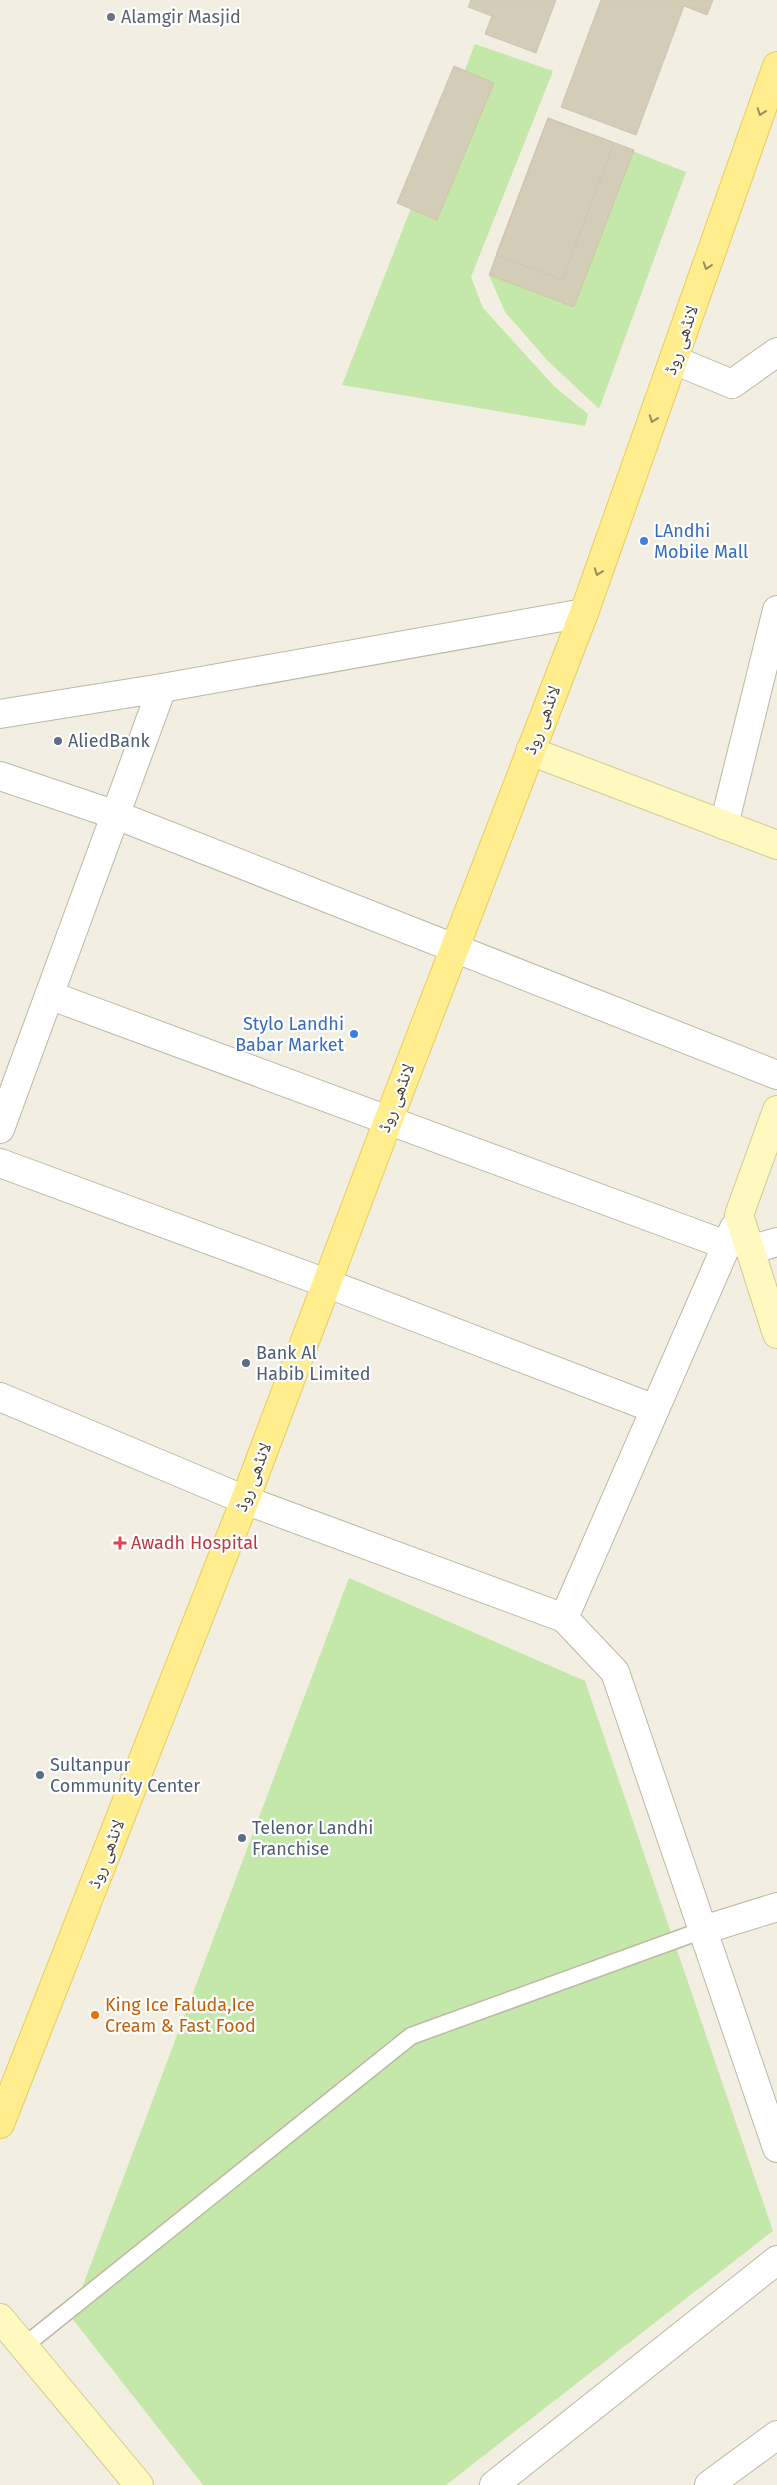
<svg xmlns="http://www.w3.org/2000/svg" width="777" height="2485" font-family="'Fira Sans','Noto Naskh Arabic',sans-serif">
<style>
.green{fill:#c4e8a9}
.building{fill:#d3ccb7;stroke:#cfc5ab}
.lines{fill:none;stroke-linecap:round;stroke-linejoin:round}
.lane-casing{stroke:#bdb8a5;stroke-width:19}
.street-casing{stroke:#bdb8a5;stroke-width:30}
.secondary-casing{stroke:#d3ca90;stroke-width:30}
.primary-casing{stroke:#e7ce5b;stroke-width:30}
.lane{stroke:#fff;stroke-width:16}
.street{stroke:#fff;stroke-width:28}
.secondary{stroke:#fff8bf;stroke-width:28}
.primary{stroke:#ffed8e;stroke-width:28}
.oneway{stroke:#988d5c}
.worship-dot{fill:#6b7280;stroke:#fff;stroke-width:2}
.shop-dot{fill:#3f7fe0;stroke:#fff;stroke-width:2}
.service-dot{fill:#5c6f8a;stroke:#fff;stroke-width:2}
.health-dot{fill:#e0444e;stroke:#fff;stroke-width:2}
.food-dot{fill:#e8710a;stroke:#fff;stroke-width:2}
.labels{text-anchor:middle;stroke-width:4.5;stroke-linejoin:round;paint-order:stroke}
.worship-label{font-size:18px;fill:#5b616d;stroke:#fff;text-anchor:start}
.street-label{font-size:18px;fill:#433f33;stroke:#fff}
.shop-label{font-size:18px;fill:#366cbe;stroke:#fff;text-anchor:start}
.service-label{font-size:18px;fill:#4e5e75;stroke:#fff;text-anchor:start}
.health-label{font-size:18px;fill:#be3a42;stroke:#fff;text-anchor:start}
.food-label{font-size:18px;fill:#c56008;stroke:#fff;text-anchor:start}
</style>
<rect width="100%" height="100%" fill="#f2efe2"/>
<path class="green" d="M475 44 553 71 471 277 483 308 555 387 588 414 585 426 342 385Z
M548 118 686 172 599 409 547 360 505 312 489 275Z
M349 1578 585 1681 773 2231 446 2485H203L71 2317Z"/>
<path class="building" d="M471 0H556L536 53 485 34 492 16 468 7Z
M601 0H713L707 15 684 6 636 135 561 107Z
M454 66 494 83 437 220 397 203Z
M548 118 634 150 574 307 489 275Z
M548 118 614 143 562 280 496 255Z"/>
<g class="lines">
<g class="lane-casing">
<path id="lane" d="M24 2346 411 2036 703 1930"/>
</g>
<g class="street-casing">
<path id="street" d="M674 360 732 384 777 352
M0 714 162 688 584 613
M0 776 116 815 777 1075
M724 825 777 610
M49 995 726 1245
M0 1129 162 688
M0 1163 326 1283 655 1409
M750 1250 777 1242
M0 1397 245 1500 564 1618 615 1672 777 2148
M564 1618 734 1228
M703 1930 777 1907
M494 2485 777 2260
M709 2485 777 2435"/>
</g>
<g class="secondary-casing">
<path id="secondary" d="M530 751 777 845
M777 1110 739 1215 777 1334
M0 2318 139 2485"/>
</g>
<g class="primary-casing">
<path id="primary" d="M0 2124 245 1500 388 1121 584 613 777 66"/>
</g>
<use href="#lane" class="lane"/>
<use href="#street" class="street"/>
<use href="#secondary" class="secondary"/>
<use href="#primary" class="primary"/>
</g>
<defs><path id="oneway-chevron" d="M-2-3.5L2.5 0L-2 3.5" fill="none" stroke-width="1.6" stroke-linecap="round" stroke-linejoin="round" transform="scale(1.25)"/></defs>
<g class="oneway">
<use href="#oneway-chevron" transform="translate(761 112) rotate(109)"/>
<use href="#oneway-chevron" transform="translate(707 266) rotate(109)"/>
<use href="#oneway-chevron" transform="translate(653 419) rotate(110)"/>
<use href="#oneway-chevron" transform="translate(598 572) rotate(110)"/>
</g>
<circle class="worship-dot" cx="111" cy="17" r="5"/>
<g class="shop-dot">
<circle cx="644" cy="541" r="5"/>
<circle cx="354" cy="1034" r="5"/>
</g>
<g class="service-dot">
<circle cx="58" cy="741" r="5"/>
<circle cx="246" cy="1363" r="5"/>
<circle cx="40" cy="1775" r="5"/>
<circle cx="242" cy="1838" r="5"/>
</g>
<path class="health-dot" d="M117.5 1535.5h5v5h5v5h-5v5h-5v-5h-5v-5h5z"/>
<circle class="food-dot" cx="95" cy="2015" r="5"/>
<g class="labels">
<g class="worship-label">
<text x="121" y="23">Alamgir Masjid</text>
</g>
<g class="street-label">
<text transform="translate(681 340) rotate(-71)" y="6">لانڈھی روڈ</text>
<text transform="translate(542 720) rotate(-69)" y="6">لانڈھی روڈ</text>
<text transform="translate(396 1098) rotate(-69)" y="6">لانڈھی روڈ</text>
<text transform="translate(253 1477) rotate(-69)" y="6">لانڈھی روڈ</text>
<text transform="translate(106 1854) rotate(-69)" y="6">لانڈھی روڈ</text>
</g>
<g class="shop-label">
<text x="654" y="537">LAndhi<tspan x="654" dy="21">Mobile Mall</tspan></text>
<text x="344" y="1030" text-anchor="end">Stylo Landhi<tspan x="344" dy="21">Babar Market</tspan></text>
</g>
<g class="service-label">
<text x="68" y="747">AliedBank</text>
<text x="256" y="1359">Bank Al<tspan x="256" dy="21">Habib Limited</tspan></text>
<text x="50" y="1771">Sultanpur<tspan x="50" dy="21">Community Center</tspan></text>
<text x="252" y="1834">Telenor Landhi<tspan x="252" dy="21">Franchise</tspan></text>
</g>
<g class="health-label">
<text x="131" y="1549">Awadh Hospital</text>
</g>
<g class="food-label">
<text x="105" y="2011">King Ice Faluda,Ice<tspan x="105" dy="21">Cream &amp; Fast Food</tspan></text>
</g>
</g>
</svg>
